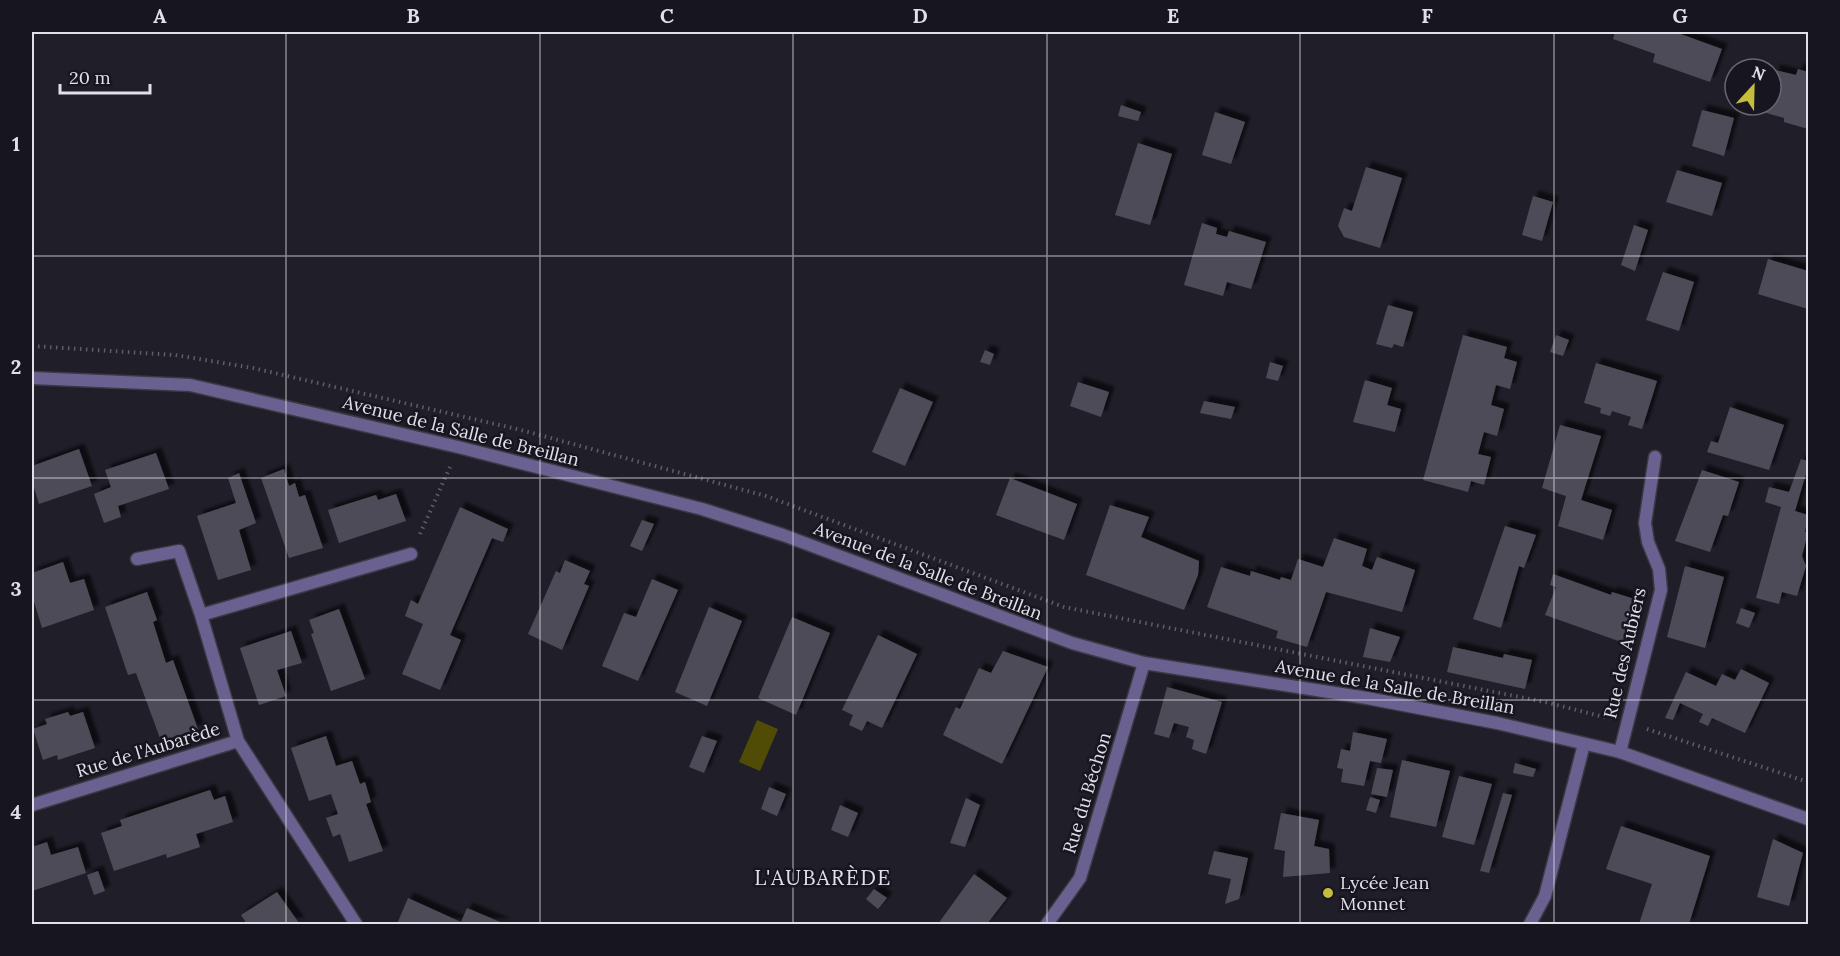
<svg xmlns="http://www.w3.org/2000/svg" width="1840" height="956" font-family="Lora,serif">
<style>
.water{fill:#514c05}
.building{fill:#4d4b58;filter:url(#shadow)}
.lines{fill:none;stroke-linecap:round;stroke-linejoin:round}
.service-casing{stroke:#3b3944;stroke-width:15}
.minor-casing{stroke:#3b3944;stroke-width:15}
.tertiary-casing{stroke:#3b3944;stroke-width:15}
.path{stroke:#5f5d67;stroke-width:4;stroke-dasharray:1.5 4.5;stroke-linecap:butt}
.service{stroke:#6b6191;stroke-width:12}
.minor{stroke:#6b6191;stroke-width:12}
.tertiary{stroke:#6b6191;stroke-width:12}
.grid{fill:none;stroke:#e1dfe8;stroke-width:1.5;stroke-opacity:0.55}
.poi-dot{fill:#c5bc3d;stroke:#171520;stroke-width:2}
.labels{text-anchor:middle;stroke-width:5;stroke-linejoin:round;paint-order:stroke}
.street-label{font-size:18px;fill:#e1dfe8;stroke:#171520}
.poi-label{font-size:18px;fill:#e1dfe8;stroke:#171520;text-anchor:start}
.quarter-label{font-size:21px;letter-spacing:1.5px;fill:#e1dfe8;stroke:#171520}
.neatline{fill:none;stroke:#e1dfe8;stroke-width:2}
.grid-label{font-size:20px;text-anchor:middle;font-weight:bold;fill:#e1dfe8}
</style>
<defs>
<filter id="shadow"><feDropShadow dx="5.5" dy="-5.5" stdDeviation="1.5" flood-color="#0009"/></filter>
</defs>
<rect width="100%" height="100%" fill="#201e29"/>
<path class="water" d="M757 720 778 729 760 771 739 762Z"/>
<path class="building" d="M1615 32H1675L1722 49 1710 82 1653 62 1655 54 1613 39Z
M1798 69 1808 72V129L1784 122V118L1763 112 1765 105H1771V84L1775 70 1796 75Z
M1121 105 1141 112 1138 121 1118 116Z
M1702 110 1734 118 1724 156 1692 146Z
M1215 112 1245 122 1231 164 1202 155Z
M1138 143 1172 154 1150 225 1115 215Z
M1366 167 1402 178 1380 248 1344 237 1338 226 1344 208 1352 211Z
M1677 170 1722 183 1712 216 1666 202Z
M1533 196 1553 202 1542 241 1522 235Z
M1202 223 1217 228 1216 234 1227 237 1229 231 1266 242 1251 289 1227 282 1223 296 1184 285Z
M1634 225 1648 230 1635 271 1621 265Z
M1768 259 1808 271V309L1758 294Z
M1663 272 1694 282 1679 331 1646 320Z
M1388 305 1413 312 1403 347 1394 344 1392 348 1376 344Z
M1463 335 1507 347 1504 358 1517 362 1510 389 1496 385 1491 405 1504 409 1497 436 1484 432 1478 454 1491 457 1484 485 1471 481 1468 492 1423 480Z
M1556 335 1569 340 1563 356 1550 352Z
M985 350 994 354 990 365 980 362Z
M1270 362 1283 366 1278 381 1266 378Z
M1596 363 1657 381 1642 429 1628 425 1631 417 1612 411 1610 416 1600 413 1601 408 1584 403Z
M1365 380 1392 388 1387 405 1401 409 1395 432 1353 422Z
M1078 382 1109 392 1101 417 1070 406Z
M900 388 933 402 905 466 872 452Z
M1204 401 1235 407 1231 419 1200 413Z
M1730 407 1784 425 1769 470 1707 452 1711 441 1718 443Z
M1560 425 1601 436 1581 500 1612 510 1603 540 1558 526 1566 496 1542 488Z
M79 449 92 486 39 504 32 481V466Z
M156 453 169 489 118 506 121 517 104 523 94 494 111 487 105 470Z
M1801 459 1808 461V467L1795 511 1808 515 1805 532H1808L1802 556 1806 566 1797 596 1782 592 1779 604 1756 598 1781 507 1765 502 1769 487 1789 492Z
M284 469 289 486 295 483 299 497 305 495 323 548 289 558 261 478Z
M1702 470 1739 482 1728 516 1723 515 1710 552 1675 541Z
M239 473 256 523 239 530 251 570 218 580 197 516 236 503 228 478Z
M1010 478 1077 504 1064 540 996 515Z
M396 494 406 521 339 543 328 510 376 495 378 500Z
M1110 505 1149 517 1141 537 1199 561 1198 575 1184 610 1086 575Z
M460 507 508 529 503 542 492 538 450 635 461 640 440 690 402 674 423 624 405 616 411 600 418 604Z
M642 520 654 524 642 551 630 546Z
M1505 526 1536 535 1524 568 1519 566 1501 628 1473 619Z
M1334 538 1367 549 1362 566 1372 570 1377 557 1415 570 1402 612 1326 592 1307 647 1276 638 1278 631 1207 607 1221 567 1250 576 1251 571 1280 580 1281 577 1291 580 1298 559 1323 567Z
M565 560 590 571 584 584 589 586 562 650 528 634 556 571 560 573Z
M63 562 70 583 84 579 94 610 42 628 32 595V573Z
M1685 566 1724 577 1705 648 1667 637Z
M1553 574 1611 595 1612 592 1641 601 1627 644 1545 615 1556 587 1550 585Z
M652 579 678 590 638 681 602 666 624 613 636 617Z
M147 592 157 620 153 622 166 663 173 660 198 729 161 741 136 673 128 675 105 607Z
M709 607 742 621 707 706 675 692Z
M1741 608 1755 613 1749 628 1736 623Z
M339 609 365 679 331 691 311 634 314 633 309 620Z
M792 617 830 633 796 715 758 698Z
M1370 628 1400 637 1390 662 1363 657Z
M291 631 302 663 277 670 286 696 259 705 240 648Z
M878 635 917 654 882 728 867 721 862 731 849 725 853 715 842 710Z
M1453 647 1503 658 1504 654 1532 660 1525 689 1447 672Z
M1003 651 1048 667 1002 764 943 735 956 707 960 709 979 668 991 673Z
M1741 669 1769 683 1745 733 1712 718 1708 726 1699 722 1703 714 1680 703 1673 720 1665 718 1686 672 1716 686 1722 674 1735 680Z
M1167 687 1222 702 1206 754 1192 749 1194 740 1186 737 1189 727 1174 723 1169 738 1154 734Z
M68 712 70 716 83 712 95 748 58 760 57 755 43 760 33 729 47 724 45 719Z
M1353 732 1387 739 1381 763 1370 761 1364 786 1341 782 1343 769 1337 768 1341 749 1350 751Z
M326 736 336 766 352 761 360 784 365 782 371 802 366 804 383 851 349 862 340 834 333 837 326 818 338 814 331 794 309 801 291 748Z
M702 736 717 741 704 773 689 767Z
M1402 760 1450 771 1436 827 1390 817Z
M1515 763 1536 769 1533 777 1513 773Z
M1377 768 1393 770 1387 797 1371 794Z
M1459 776 1492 784 1474 845 1442 837Z
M769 787 786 794 777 816 761 809Z
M210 790 214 800 225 796 233 822 196 834 200 847 167 858 166 854 114 871 101 833 122 826 120 820Z
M1503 793 1512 795 1489 873 1480 871Z
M1370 797 1380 800 1376 813 1366 810Z
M966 798 980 805 965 847 950 843Z
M840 805 858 813 848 837 831 830Z
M1281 813 1319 820 1314 846 1329 849 1330 873 1283 877 1285 851 1274 849Z
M1621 826 1710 856 1689 924H1639L1652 884 1606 869Z
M1773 839 1803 853 1789 906 1757 897Z
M47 842 51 855 78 847 86 873 32 891V847Z
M1214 851 1248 858 1239 899 1225 904 1231 879 1208 874Z
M98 871 105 891 94 895 87 875Z
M974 874 1007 898 987 924H938Z
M874 889 887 898 878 909 866 899Z
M277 892 299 923 247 924 241 915Z
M408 898 461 922 467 908 505 924H397Z"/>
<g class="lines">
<g class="service-casing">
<path id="service" d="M1530 924 1545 896 1584 744"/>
</g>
<g class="minor-casing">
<path id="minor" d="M137 559 179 551 201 615 238 741
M201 615 411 554
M1620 752 1661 590 1659 569 1648 542 1645 523 1655 457
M32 805 238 741 356 924
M1047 924 1080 878 1144 663"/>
</g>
<g class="tertiary-casing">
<path id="tertiary" d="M32 378 190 385 458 447 702 509 783 535 1072 643 1144 663 1367 698 1497 723 1620 752 1808 819"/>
</g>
<path class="path" d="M32 346 175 355 253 368 521 430 766 496 1064 607 1545 702 1608 718
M420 534 450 467
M1647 729 1808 782"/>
<use href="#service" class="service"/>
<use href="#minor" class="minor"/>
<use href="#tertiary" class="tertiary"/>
</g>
<path class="grid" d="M286 32V924M540 32V924M793 32V924M1047 32V924M1300 32V924M1554 32V924M32 256H1808M32 478H1808M32 700H1808"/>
<circle class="poi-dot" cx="1328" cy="893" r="6"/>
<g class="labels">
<g class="street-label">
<text transform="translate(461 431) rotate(14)" y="6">Avenue de la Salle de Breillan</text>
<text transform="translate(928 571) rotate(21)" y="6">Avenue de la Salle de Breillan</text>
<text transform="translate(1625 653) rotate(-77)" y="6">Rue des Aubiers</text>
<text transform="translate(1395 687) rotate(10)" y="6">Avenue de la Salle de Breillan</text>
<text transform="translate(148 750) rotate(-17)" y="6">Rue de l'Aubarède</text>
<text transform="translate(1087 793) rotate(-73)" y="6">Rue du Béchon</text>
</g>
<g class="poi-label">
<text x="1340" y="889">Lycée Jean<tspan x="1340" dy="21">Monnet</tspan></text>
</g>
<g class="quarter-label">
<text x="823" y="885">L'AUBARÈDE</text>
</g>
</g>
<rect width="1840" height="956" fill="none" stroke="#171520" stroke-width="66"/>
<g transform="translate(1753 87) rotate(22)"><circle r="28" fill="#171520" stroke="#686670" stroke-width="1.5"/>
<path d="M0-4.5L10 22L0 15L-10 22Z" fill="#c5bc3d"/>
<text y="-9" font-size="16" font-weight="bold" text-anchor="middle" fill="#e1dfe8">N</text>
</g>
<path d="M60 84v9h90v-9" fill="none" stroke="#e1dfe8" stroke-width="3"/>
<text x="69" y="84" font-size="18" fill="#e1dfe8" stroke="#171520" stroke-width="4.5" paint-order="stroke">20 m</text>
<rect x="33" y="33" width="1774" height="890" class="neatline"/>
<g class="grid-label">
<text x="160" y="23">A</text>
<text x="413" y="23">B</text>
<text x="667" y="23">C</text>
<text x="920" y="23">D</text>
<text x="1173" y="23">E</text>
<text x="1427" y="23">F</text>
<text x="1680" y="23">G</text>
<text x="16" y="151">1</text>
<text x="16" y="374">2</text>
<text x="16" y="596">3</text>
<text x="16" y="819">4</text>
</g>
</svg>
